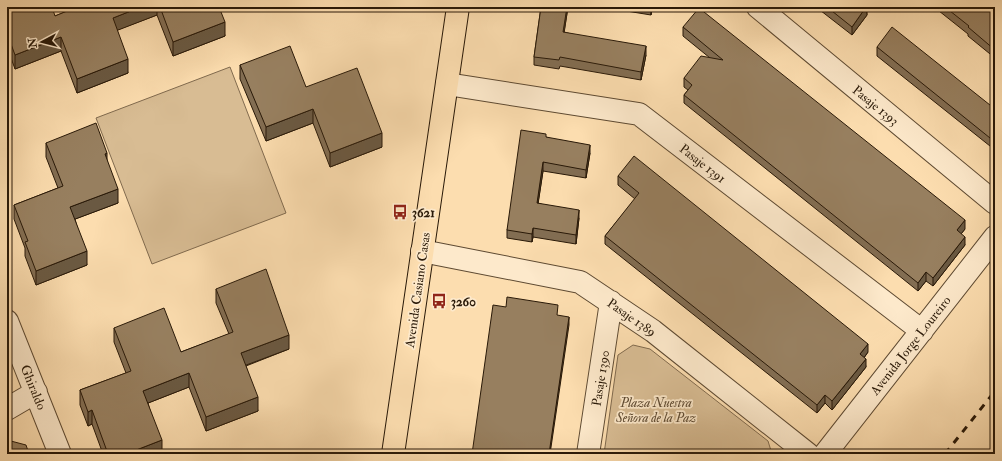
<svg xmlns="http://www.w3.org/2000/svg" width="1002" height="461" font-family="'IM FELL Double Pica',serif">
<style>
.green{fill:#d8bc93;stroke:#806a4e}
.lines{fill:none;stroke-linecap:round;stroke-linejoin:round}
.minor-casing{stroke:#5e4a32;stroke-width:24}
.major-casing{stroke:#291908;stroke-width:24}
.minor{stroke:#fde9cb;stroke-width:22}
.major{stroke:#fcddaf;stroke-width:22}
.rail{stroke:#291908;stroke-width:3;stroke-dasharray:7 7;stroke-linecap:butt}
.wall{fill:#826d52;stroke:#291908}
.shaded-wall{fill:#6a5942;stroke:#291908}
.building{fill:#977f5f;stroke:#291908}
.labels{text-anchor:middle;stroke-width:3.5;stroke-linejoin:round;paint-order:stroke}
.street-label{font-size:13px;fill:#291908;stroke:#fde9cb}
.poi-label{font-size:13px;font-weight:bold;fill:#291908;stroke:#fde9cb;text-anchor:start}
.park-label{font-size:13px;font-style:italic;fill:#5e4a32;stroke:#fde9cb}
</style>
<rect width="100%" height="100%" fill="#fcddaf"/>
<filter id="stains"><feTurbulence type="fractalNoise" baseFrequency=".005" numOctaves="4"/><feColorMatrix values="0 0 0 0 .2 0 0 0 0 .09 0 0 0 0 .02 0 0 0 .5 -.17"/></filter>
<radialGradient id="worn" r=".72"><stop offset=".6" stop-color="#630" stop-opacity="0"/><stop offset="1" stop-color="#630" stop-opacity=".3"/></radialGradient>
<path class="green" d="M230 67 286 213 152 264 96 118Z
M633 345 650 349 768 441 772 454H604L618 355Z"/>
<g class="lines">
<g class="minor-casing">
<path id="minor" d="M758 7 995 203
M447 84 639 114 922 331
M422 251 580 282 653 331 808 454
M7 321 60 454
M7 409 36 392
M588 454 611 302
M825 454 995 237"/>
</g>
<g class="major-casing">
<path id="major" d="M393 454 458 7"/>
</g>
<use href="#minor" class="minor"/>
<use href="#major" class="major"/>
<path class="rail" d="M945 454 995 391"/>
</g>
<path class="wall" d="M7 7 55 16 77 7H219L225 36 173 56 157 15 117 30 128 73 77 93 61 51 15 69 7 47Z
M541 7H568L564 32 646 55 641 80 560 66 559 69 534 65V57Z
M602 7H652L651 15Z
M816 7H867V15L852 35Z
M934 7H995V58L968 36V34Z
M683 27 965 229 961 234 965 245 933 286 926 281 918 291 684 103V95L688 90 684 87V78L710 58 683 36Z
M877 47 995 109V150L877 56Z
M240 65 306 87 382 147 330 167 313 123 266 141 240 79Z
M546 137 590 153 586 178 543 171 538 203 579 218 576 244 533 237 532 242 507 238V230Z
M46 143 107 161 118 203 75 219 87 265 36 285 25 256V248L14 219V205L58 188 46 157Z
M618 176 868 352 864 358 866 367 832 410 825 403 817 413 605 244V236L635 199 618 185Z
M216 289 289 349 246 366 258 411 206 431 189 387 148 403 162 454H103L92 424 88 426 80 405V390L126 373 114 342V328L181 352 229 334 216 303Z"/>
<path class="shaded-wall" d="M141 7H157V15L113 32V18Z
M567 7H568L563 40V32Z
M651 7H652L651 15Z
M866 7 867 15 852 35V27Z
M225 22V36L173 56V42Z
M61 37V51L15 69V55Z
M646 46V55L641 80V72Z
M128 59V73L77 93V79Z
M313 109V123L266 141V127Z
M382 133V147L330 167V153Z
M590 145V153L586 178V170Z
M107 153V167L105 154Z
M543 162V171L537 211V203Z
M118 189V203L70 221V207Z
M579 210V218L576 244V235Z
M965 220V229L957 239V230Z
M533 228V237L532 242V234Z
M965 237V245L933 286V278Z
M87 251V265L36 285V271Z
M926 272V281L918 291V283Z
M569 317V325L550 454H549Z
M289 335V349L241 367V353Z
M868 344V352L860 363V354Z
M866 359V367L832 410V401Z
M189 373V387L143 405V391Z
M825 395V403L817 413V405Z
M258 397V411L206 431V417Z
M92 410V424L88 426V412Z
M162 440V454H126Z"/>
<path class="building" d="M7 7H52L55 16 77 7H141L113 18 128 59 77 79 61 37 15 55 7 33Z
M160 7H219L225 22 173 42Z
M541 7H567L563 32 646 46 641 72 560 57 559 60 534 57Z
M827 7H866L852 27Z
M945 7H995V50L968 27 969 26Z
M699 8 965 220 957 230 965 237 933 278 926 272 918 283 684 95 692 85 684 78 701 56 723 60 683 27Z
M892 27 995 109V142L877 47Z
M290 46 306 87 357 68 382 133 330 153 313 109 266 127 240 65Z
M96 123 107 153 105 154 118 189 70 207 87 251 36 271 25 242 28 241 14 205 63 186 46 143Z
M521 130 546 134V137L590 145 586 170 543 162 537 203 579 210 576 235 533 228 532 234 507 230Z
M634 156 868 344 860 354 866 359 832 401 825 395 817 405 605 236 639 193 618 176Z
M266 269 289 335 241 353 258 397 206 417 189 373 143 391 162 440 126 454H108L92 410 88 412 80 390 131 371 114 328 164 308 181 352 233 332 216 289Z
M507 297 558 305 557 315 569 317 549 454H472L493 305 506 307Z
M7 440 26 445 29 454H7Z"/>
<defs>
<g id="bus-bare" transform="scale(1.2)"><path d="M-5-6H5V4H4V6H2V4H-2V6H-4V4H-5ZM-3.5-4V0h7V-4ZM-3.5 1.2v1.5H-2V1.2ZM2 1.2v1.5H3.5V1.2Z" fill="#8f2418" stroke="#fde9cb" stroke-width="2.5" paint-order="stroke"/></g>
</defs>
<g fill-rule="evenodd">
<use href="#bus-bare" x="400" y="212"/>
<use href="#bus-bare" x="439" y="301"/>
</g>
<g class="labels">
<g class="street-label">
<text transform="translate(876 105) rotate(39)" y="5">Pasaje 1393</text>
<text transform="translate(703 163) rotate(38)" y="5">Pasaje 1391</text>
<text transform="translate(417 290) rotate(-82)" y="5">Avenida Casiano Casas</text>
<text transform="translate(632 317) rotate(35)" y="5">Pasaje 1389</text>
<text transform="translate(910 345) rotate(-52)" y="5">Avenida Jorge Loureiro</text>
<text transform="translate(600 378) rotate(-81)" y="5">Pasaje 1390</text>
<text transform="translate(34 387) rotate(68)" y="5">Ghiraldo</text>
</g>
<g class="poi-label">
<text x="412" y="217">3621</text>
<text x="451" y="306">3260</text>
</g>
<g class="park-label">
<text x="656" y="407">Plaza Nuestra<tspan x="656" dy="15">Señora de la Paz</tspan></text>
</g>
</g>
<rect width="1002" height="461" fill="none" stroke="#fcddaf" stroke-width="24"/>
<rect x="8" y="8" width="986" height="445" fill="none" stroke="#291908" stroke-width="2"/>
<rect x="12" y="12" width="978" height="437" fill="none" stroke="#291908"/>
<g transform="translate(42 42) rotate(263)" stroke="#fde9cb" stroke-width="3" paint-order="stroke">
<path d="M0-3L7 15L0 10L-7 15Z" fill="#291908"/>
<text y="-6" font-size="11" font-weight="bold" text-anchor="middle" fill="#291908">N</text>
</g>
<rect width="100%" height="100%" filter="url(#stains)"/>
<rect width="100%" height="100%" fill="url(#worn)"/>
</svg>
